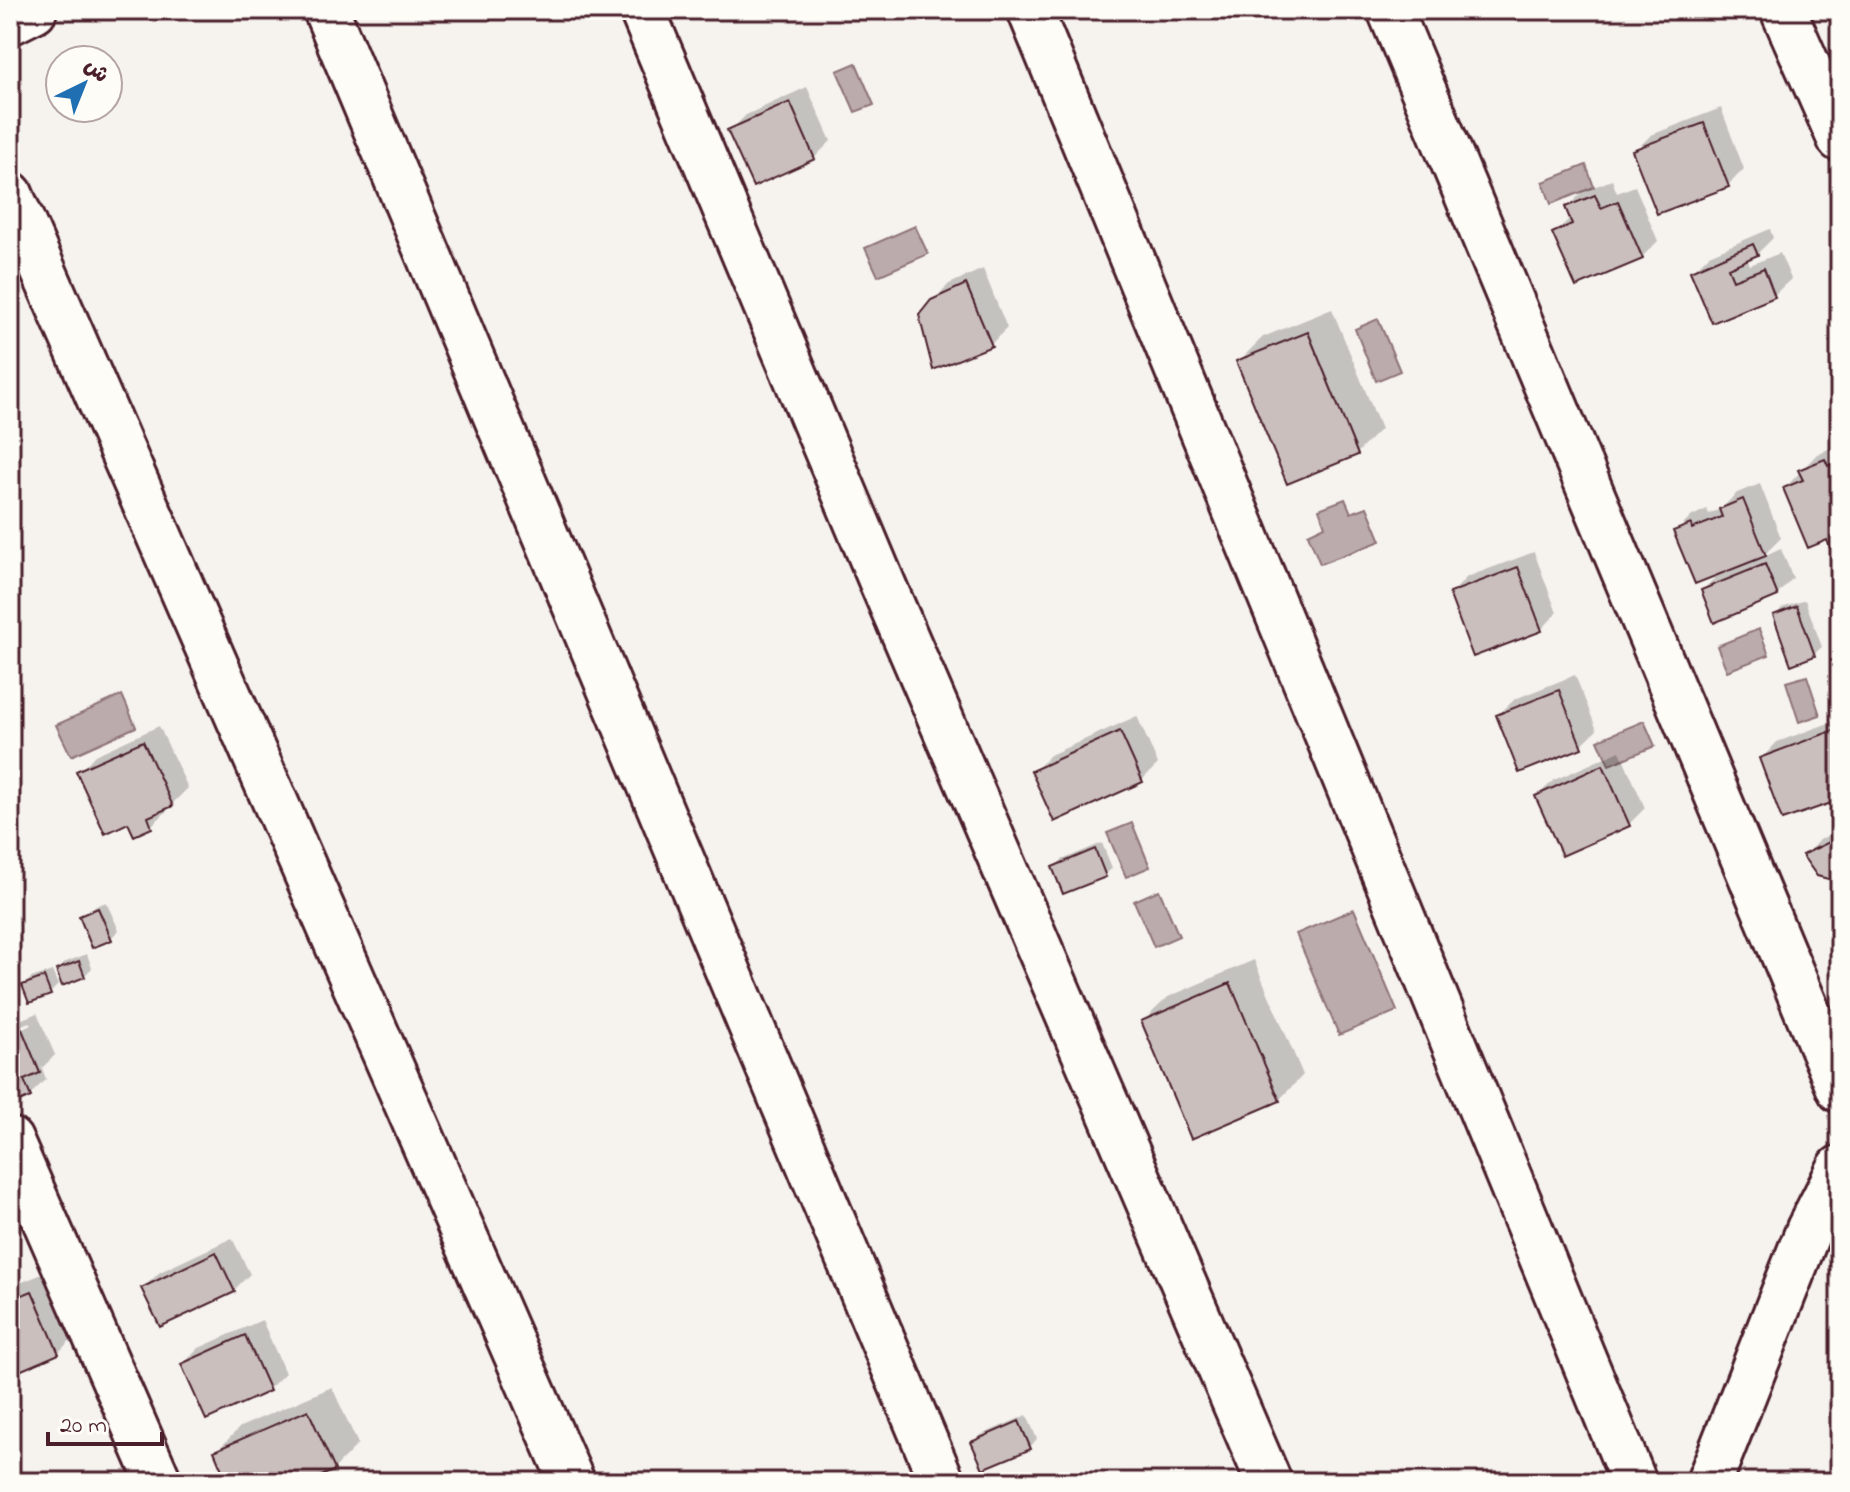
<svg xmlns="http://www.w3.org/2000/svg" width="1850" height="1492" font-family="'Indie Flower','Playpen Sans Arabic',sans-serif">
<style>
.water{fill:#bbabac;stroke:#8e7378;stroke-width:2}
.shadow{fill:#0003}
.building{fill:#cbbfbe;stroke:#4a1f2b;stroke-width:2}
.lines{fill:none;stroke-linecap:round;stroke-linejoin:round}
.minor-casing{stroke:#4a1f2b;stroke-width:50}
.minor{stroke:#fdfcf7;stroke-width:44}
</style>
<rect width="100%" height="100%" fill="#f6f3ef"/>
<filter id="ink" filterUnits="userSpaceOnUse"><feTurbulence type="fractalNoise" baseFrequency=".0125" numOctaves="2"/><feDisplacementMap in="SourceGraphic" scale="16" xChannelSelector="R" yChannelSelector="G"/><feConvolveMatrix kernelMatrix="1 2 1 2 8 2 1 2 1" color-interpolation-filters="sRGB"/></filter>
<g filter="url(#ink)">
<path class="water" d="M856 63 874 105 855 112 837 71Z
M1586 165 1594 187 1551 204 1543 182Z
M915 226 928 254 878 276 865 248Z
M1378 319 1400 371 1376 381 1355 329Z
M1345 499 1351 513 1367 507 1381 541 1320 564 1308 534 1325 526 1319 509Z
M1759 629 1769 655 1727 671 1717 646Z
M1807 676 1820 715 1799 722 1786 682Z
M122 695 136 727 71 756 56 725Z
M1644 721 1655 746 1609 765 1598 740Z
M1132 823 1150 867 1126 877 1107 833Z
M1159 890 1179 936 1154 947 1134 901Z
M1354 909 1397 1011 1339 1035 1296 934Z"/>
<path class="shadow" d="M807 87 831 141 814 158 730 131 746 115Z
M1721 108 1744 169 1728 185 1659 212 1635 151 1651 135Z
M1612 180 1617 193 1635 186 1658 241 1642 257 1555 233 1571 217 1567 208 1583 191Z
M1770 229 1773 238 1757 254 1747 258 1750 265 1780 253 1791 279 1774 295 1713 320 1693 271 1709 255Z
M983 269 1007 328 991 344 932 302 949 284Z
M1332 309 1381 429 1357 453 1238 362 1263 337Z
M1840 444V542L1785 488 1817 454Z
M1760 484 1781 538 1762 557 1781 549 1793 578 1777 595 1703 590 1722 571 1676 532 1692 516 1707 509 1708 514 1721 509 1737 493Z
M1534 552 1557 613 1541 630 1451 594 1467 577Z
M1805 600 1822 647 1814 654 1775 616 1782 608Z
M1575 675 1597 730 1580 746 1498 715 1515 699Z
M1137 716 1158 764 1142 780 1034 772 1050 755Z
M1840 719V797L1761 759 1777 742Z
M159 726 188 788 172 804 166 807 168 810 151 826 135 833 129 821 79 772 95 755Z
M1620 751 1645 808 1629 824 1537 796 1554 780Z
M1840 830V879L1805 855 1821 839Z
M1102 843 1112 868 1105 875 1054 867 1062 860Z
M106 902 119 930 111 938 81 917 89 909Z
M87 954 92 968 84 976 58 970 66 962Z
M1254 960 1303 1075 1279 1100 1143 1021 1168 997Z
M52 971 58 985 50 993 24 986 31 978Z
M37 1013 55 1055 42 1068 46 1079 30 1095 10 1104V1034L31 1025 29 1022 10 1030V1024Z
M232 1238 250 1274 234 1290 143 1288 160 1272Z
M57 1268 82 1328 58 1353 10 1373V1287Z
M262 1320 285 1373 269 1389 183 1364 199 1348Z
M332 1387 358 1444 334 1469 303 1482H230L216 1452 240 1427Z
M1027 1415 1037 1439 1030 1447 973 1442 981 1435Z"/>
<path class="building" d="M790 102 815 159 753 187 727 130Z
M1704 123 1729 187 1657 214 1632 150Z
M1595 195 1601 208 1618 201 1643 259 1576 287 1552 233 1572 224 1565 207Z
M1753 244 1758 255 1728 268 1733 280 1764 268 1775 297 1712 323 1690 271Z
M966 284 992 346 933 370 919 315 931 300Z
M1308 332 1358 455 1287 484 1236 361Z
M1825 459 1828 466 1840 462V544L1830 548 1827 540 1808 548 1783 488 1803 480 1798 470Z
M1743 499 1766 556 1695 584 1673 531 1691 524 1692 529 1722 517 1719 509Z
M1765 564 1778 596 1714 623 1701 590Z
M1518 567 1542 631 1473 657 1449 593Z
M1797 606 1815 656 1791 665 1773 615Z
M1559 690 1582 748 1519 773 1496 715Z
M1840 728V800L1782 820 1759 758Z
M1120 731 1143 782 1054 822 1031 771Z
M143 741 173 806 148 817 152 828 134 836 128 823 105 834 76 771Z
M1603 765 1630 826 1562 856 1535 796Z
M1840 837V882L1817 876 1802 855Z
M1095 849 1106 877 1063 894 1052 867Z
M98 908 112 940 92 948 79 916Z
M79 961 85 977 62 986 56 970Z
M44 977 51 995 29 1003 22 985Z
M1230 983 1280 1101 1191 1139 1141 1021Z
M21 1027 40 1073 24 1080 31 1097 10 1106V1032Z
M216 1252 235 1292 160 1327 141 1288Z
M32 1291 59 1354 10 1375V1300Z
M245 1335 270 1391 206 1420 181 1364Z
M308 1410 335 1470 308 1482H227L214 1451Z
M1019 1421 1031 1449 983 1469 971 1442Z"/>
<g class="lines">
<g class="minor-casing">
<path id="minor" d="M326 10 942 1482
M642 10 884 587 1269 1482
M1030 10 1634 1482
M1390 10 1840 1090
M1783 10 1840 139
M10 22 34 10
M10 194 572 1482
M10 1140 159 1482
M1709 1482 1809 1229 1840 1168"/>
</g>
<use href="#minor" class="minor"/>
</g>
</g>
<rect width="1850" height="1492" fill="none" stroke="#fdfcf7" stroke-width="40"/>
<rect x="20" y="20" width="1810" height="1452" fill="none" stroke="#4a1f2b" stroke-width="3" filter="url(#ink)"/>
<g transform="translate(84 84) rotate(43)"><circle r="38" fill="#fdfcf7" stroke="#b5a4a5" stroke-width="2"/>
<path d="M0-6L14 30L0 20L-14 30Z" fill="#1f6fb2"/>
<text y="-12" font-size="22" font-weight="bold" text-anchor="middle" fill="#4a1f2b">ش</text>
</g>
<path d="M48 1432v12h114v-12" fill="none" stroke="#4a1f2b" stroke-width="4"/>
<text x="60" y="1432" font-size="24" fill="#4a1f2b" stroke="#fdfcf7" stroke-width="6" paint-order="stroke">20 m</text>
</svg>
